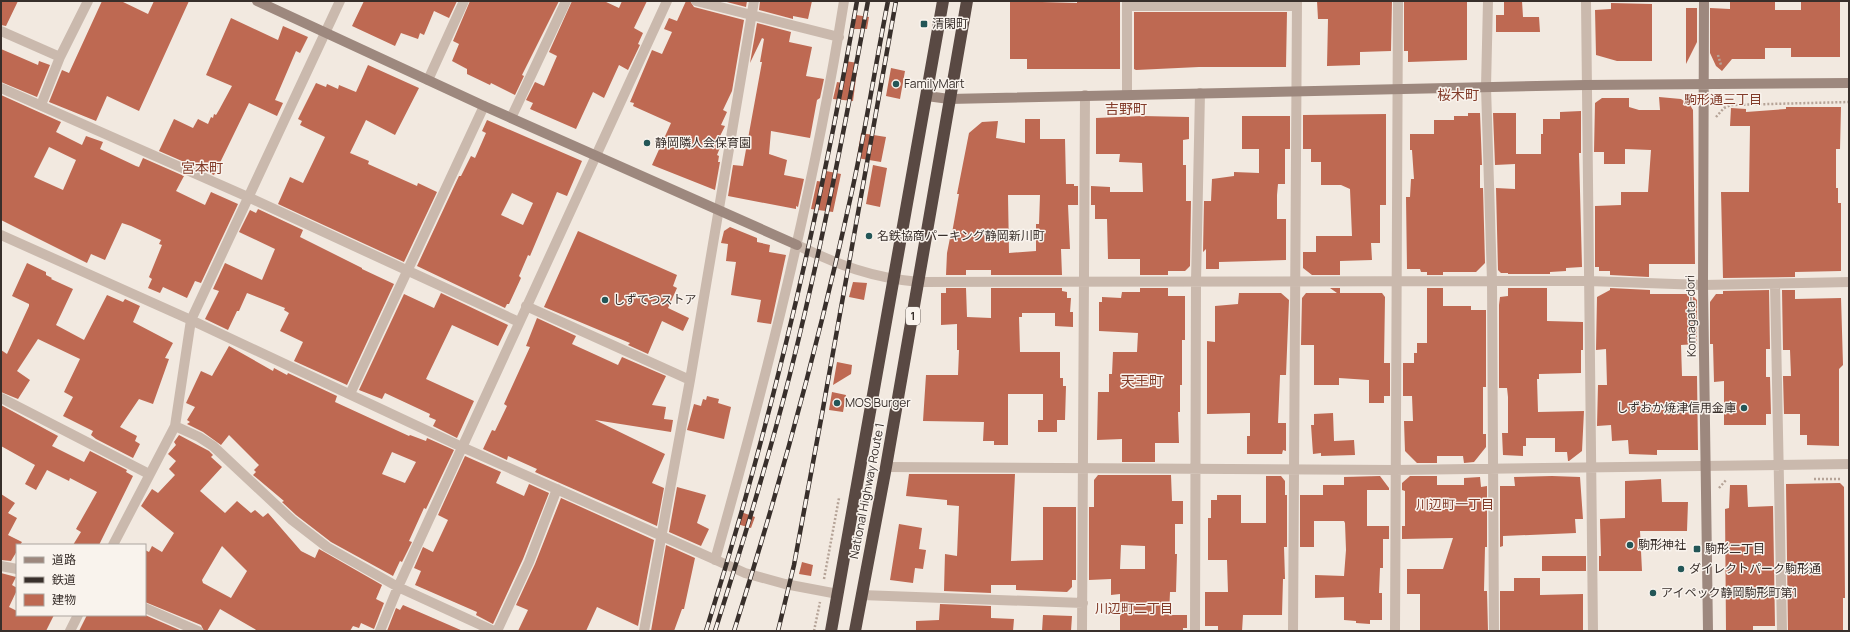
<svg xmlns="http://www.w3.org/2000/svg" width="1850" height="632" font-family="Manrope,'Noto Sans JP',sans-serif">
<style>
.building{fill:#be6952;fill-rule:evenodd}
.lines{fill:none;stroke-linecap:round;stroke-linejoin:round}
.path{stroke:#b5a397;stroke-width:2.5;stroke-dasharray:2 2;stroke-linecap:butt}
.street{stroke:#cab9ad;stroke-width:10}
.secondary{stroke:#9d887e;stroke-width:10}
.highway{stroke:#594943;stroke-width:12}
.rail-casing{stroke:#382f2b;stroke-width:4.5}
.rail{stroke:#f9f3ed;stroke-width:3;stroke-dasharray:9;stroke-linecap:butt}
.poi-dot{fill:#235657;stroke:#f9f3ed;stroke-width:1.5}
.labels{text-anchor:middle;stroke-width:3;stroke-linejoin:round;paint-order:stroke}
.shield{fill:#f9f3ed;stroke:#726a65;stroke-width:1}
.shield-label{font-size:11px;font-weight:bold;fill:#382f2b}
.poi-label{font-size:12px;fill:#382f2b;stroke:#f9f3ed;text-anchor:start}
.street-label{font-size:12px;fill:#382f2b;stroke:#f9f3ed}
.neighbourhood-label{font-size:13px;fill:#823b29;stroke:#f9f3ed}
.quarter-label{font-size:14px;fill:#823b29;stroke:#f9f3ed}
</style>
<rect width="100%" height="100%" fill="#f2e9e0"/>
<path class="building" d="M1 1H18L6 26 1 25Z
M102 1H121L148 14 154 1H189L139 111 107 96 96 121 49 102 62 70 69 73Z
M364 1H457L449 18 434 11 424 35 420 33 418 39 401 33 395 46 352 26Z
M470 1H559L522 75 524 76 515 95 491 83 490 85 467 74V69L452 61 459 44 453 41Z
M572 1H604L619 8 622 1H647L634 28 643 33 638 44 640 45 628 70 619 65 604 98 593 92 576 129 530 109 533 103 526 100 535 82 544 86 557 56 549 52Z
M686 1H690L694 7 744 20 732 91 723 110 727 112 721 125 725 126 720 136 724 138 717 155 719 156 718 162H720L715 190 652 165 671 123 633 106 634 103 630 102 652 50 662 54 672 32 664 29 669 18 677 21Z
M723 1H747L746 7Z
M760 1H812L808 19 793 16V19L759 10Z
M1010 1 1077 3V1H1120V69H1027V59H1010Z
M1317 1H1392L1391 51 1360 52V65L1327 66 1328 19H1318Z
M1404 1H1467V60L1408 62V51H1404Z
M1504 1H1522L1523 17H1539L1540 32H1496V15H1504Z
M1730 1H1775V10H1801V1H1840V57H1791V48H1765V59H1732L1722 71 1716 66 1710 53V8L1730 9Z
M1611 3 1652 4V61H1617L1596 55 1595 10 1611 9Z
M1686 8H1697V42L1686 64Z
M1134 12H1287L1286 67H1199L1136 70 1134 69Z
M856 15 869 17 867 29H854Z
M231 18 278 40 283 26 308 37 300 53 296 51 275 100 283 103 277 116 249 103 214 175 159 151 174 119 193 128 198 119 208 124 211 117 213 118 214 114 216 115 219 110 232 86 206 75Z
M757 23 791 32 789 42 812 47 806 76 824 79 820 98 817 100 810 138 771 131 769 154 787 160 784 175 804 179 798 207 796 206V209L728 196 733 165 743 166 762 62H760L764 39 762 38 750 63Z
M1 49 38 65 39 61 50 65 37 97 1 82Z
M845 61 858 63 853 101 833 99 837 82 842 83Z
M368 65 419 88 395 135 366 120 350 153 369 161 368 164 417 186 418 183 437 192 404 262 278 204 290 177 303 183 325 137 300 125 302 121 298 119 316 83 326 87 327 84 338 89 339 85 356 92Z
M891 68 905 71 900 99 886 96Z
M1 95 61 122 56 132 82 145 86 136 103 142 100 149 136 166 139 167 143 158 184 176 176 191 205 205 211 192 238 204 201 283 195 281 187 298 163 287 160 293 148 288 152 279 149 277 162 245 159 244 161 240 131 226 122 223 105 260 91 254 87 263 1 220ZM49 147 76 160 63 190 34 177Z
M1659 97 1681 99 1690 105 1693 110 1695 264H1649V277L1610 275V271H1599V267H1595V206L1621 205V192H1648L1651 150 1625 149V164H1604V152H1594L1595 103 1602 98H1629V107L1639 110H1660Z
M1786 107H1841L1840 149H1836V188H1838V203H1841V271L1795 272V277L1723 278 1721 192H1749L1750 126H1730L1731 108 1746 109V112L1786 109Z
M1581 111V153H1579L1582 267 1566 268V271L1550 272V274H1508V273H1501L1498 270 1496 188 1515 189V164L1495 165 1493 113H1516V154H1541V134H1543V119H1560V112Z
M1468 113H1480L1482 165H1480V188H1483L1485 263 1476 272H1443V275H1427V272H1421L1420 269H1407L1406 197H1410L1411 179H1414L1412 150H1410V134H1434V120H1454V116H1468Z
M1386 114V205H1380V243H1371L1372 260 1340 261V275H1312L1303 268V252H1316V236H1352L1350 189 1341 185H1321V162H1311V149H1303V115Z
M1142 116 1189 117V139L1183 140V165H1186V201H1191L1190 266 1185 271H1168V275H1140V259H1108L1107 219H1095V205H1091V186L1110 187V192H1143L1142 163 1119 162 1120 154H1096V118Z
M1242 116H1290V149H1285V184H1278L1277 195V219H1286V260L1219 262V269H1206V249L1203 252 1204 201H1211L1212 179 1234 176V172L1259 173V149H1242Z
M1025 119H1040V139H1065L1066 184H1074V186H1078V205H1068L1070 249H1061L1062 275H991V270H966V275H946L947 253 951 233H952L959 194H957L969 133 982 122 998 121 996 138 1025 143ZM1008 195H1040L1039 224H1036V251L1009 253Z
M487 120 582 161 567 196 557 192 530 256 528 255 519 276 521 278 509 304H507L505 308 417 266 459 176H461L471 156 475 158 486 133 482 131ZM512 193 533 203 523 225 501 215Z
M861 133 886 137 881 162 857 158Z
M873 165 887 168 880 207 866 204Z
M826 171 841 174 833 212 811 209 817 181 824 182Z
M258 209 303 230 300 237 362 268V269L394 284 347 385 294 361 303 342 280 331 289 313 284 310 285 308 247 293 239 311H237L228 330 205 319 219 291 213 289 225 263 262 280 275 249 239 232 250 210 256 213Z
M730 227 757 238V242L770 245 769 252 786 255 771 324 757 322 761 300 731 295 736 262 726 261 728 244 721 243 724 231Z
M578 231 677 275 673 286 677 288 668 308 689 318 683 331 662 321 648 354 628 345 630 343 544 307Z
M27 263 46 272V275L52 278 51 279 73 289 56 325 84 340 107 295 123 302 125 299 140 306 133 322 173 343 165 358 169 359 153 404 139 399 120 427 137 436 135 441 140 444 133 458 96 439 91 435 93 431 63 416 73 397 64 392 80 359 38 339 17 371 30 380 18 399 1 392V350L7 354 29 306V304L12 296Z
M853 282 867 283 864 300 849 297Z
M946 288H966L967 317 991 318V288H1062V291L1067 292V298H1071L1070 312H1073V327L1055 326V313H1022V317H1019L1020 352H1060V378H1063V386H1066L1065 420H1057V432H1038V420H1043V394H1008V445H994V441H983L984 422 923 421 926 375H958L959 350H957V324L941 325V293H946Z
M1140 288H1168V296H1185V340H1182V385H1180V412H1178L1179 443H1155V462H1122V439L1097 440 1098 392H1109V374H1112L1113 352H1137L1138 333 1099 331V302H1102V297L1121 298 1122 292H1140Z
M1330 288H1340V293H1382L1385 297 1384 363H1390V396H1384V403H1369V380L1339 378V385H1314V345H1301L1302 298 1306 293H1337Z
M1427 288H1443V306H1471V310H1486V387H1483V434H1486V447L1474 462 1464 463 1463 456H1437V463H1417L1405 451 1404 421H1413L1412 396H1403V363H1414V353H1417V343H1427Z
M1508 288H1547V321L1583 322V350H1581V373L1539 374V379H1537L1538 412 1584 411 1582 451 1569 461H1568L1567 452H1555V438H1526V446H1523V456L1503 455 1502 433H1508V397L1507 388H1499V305L1500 297 1508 296Z
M1610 288 1650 290V294H1691L1697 300V344L1681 345 1682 376H1697L1698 450H1657V455L1629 454 1628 440 1612 441 1611 425 1597 426 1598 385H1607L1606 349 1596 350 1597 297 1610 290Z
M1769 290 1770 349H1766V377H1770L1771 414H1766V425H1724V381L1714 382 1713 344H1710V302L1716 294H1723V291Z
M1782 290H1795V299L1841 298 1843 365 1839 369V446L1807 445V435H1800V414H1784L1783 376H1791L1790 350H1783Z
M441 293 508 325 498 346 452 325 426 379 474 401 457 438 433 426 436 420 429 417 430 414 385 393 382 399 359 390 404 294 434 308Z
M1239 293H1281L1289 300 1286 375H1280L1278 423H1286V451L1283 450 1282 454H1247V436H1250V413L1207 414V341L1215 342V306L1238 304Z
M537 318 576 336 572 344 618 365 622 357 666 376 652 405 666 407 664 419 673 420 671 432 595 420 665 454 652 483 664 488 657 526 535 472 537 469 508 456 507 460 483 449 492 430 495 431 507 406 504 404 530 347 526 346Z
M229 346 273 371 274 368 287 375 288 373 337 396 335 402 409 436 410 435 426 441 427 438 454 450 426 509 424 508 409 541 412 542 402 562 400 561 393 576 331 542 296 515 282 502 284 501 253 475 256 472 254 470 259 465 229 435 221 445 203 432 187 424 190 422 187 420 195 407 186 403 201 371 212 376ZM392 452 416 462 405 483 382 474Z
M837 362 852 365 851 374 833 385Z
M832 392 846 395 843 412 829 410Z
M707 396 719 399 718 403 731 407 724 439 687 430 694 404 701 406 703 399 706 400Z
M1 405 58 436 52 446 84 462 90 451 127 470 126 472 133 476 99 545H73L81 532 76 529 97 492 70 478 69 481 47 470 36 490 25 484 35 465 1 446Z
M1333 413 1334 441 1354 440 1355 455 1321 456V453L1313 454 1311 425H1314V414Z
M179 435 209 451 213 455 211 457 222 467 200 491 225 513 237 501 251 513 255 510 263 517 268 513 301 551 315 558 319 549 382 585 376 599 384 603 374 629 361 623 359 628 353 626 350 631H258L220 609 207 631H204L201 625 145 602V550L149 552 152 546 162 552 174 533 141 506 152 489 158 493 175 475 169 469 176 461 168 454 176 445 174 442ZM222 546 247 571 231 598 203 583 202 580Z
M465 456 501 472 496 483 524 496 529 484 549 493 523 559 493 624 476 615 477 612 415 585 421 571 414 568 423 547 433 552 448 520 438 515Z
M909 474H1015L1011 561 1043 560V507H1076V580H1072V587L1067 592 1016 590V585H991V593L944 591 945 554 957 556 959 506 947 505V500L906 496Z
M1098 475H1171L1172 501H1183V524H1175V554H1177L1176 592H1170L1169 615H1187V628H1183V631H1120V594L1111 595V579L1089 580V507H1094V480ZM1121 545 1145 546V569H1120Z
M1266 476H1281L1285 481V495H1287V547H1284L1285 579H1283L1282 615H1243L1242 631H1218V626H1205V592H1228L1227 560H1208V518H1211V500H1217V495H1241V523H1266Z
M1380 476 1389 488V490H1367V526H1389V539H1383V568H1380L1379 593H1382V620H1370V624L1356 623V621L1344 620V597L1315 598V575L1344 576 1346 550 1345 523 1344 521H1314V547H1300V495H1323V485H1344V477Z
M1410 476H1437V485H1464V478L1480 477 1481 487 1487 486V547H1485L1484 591H1487L1488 631H1420V594H1407V569H1443L1453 538 1402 539V526H1405V491L1402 490V483Z
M1552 476 1580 477 1583 519H1575L1576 533 1503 536V546L1500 547V486H1515L1514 477Z
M1661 479 1662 502H1688L1687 531H1640L1642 571H1599V556H1601L1600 519 1625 518V481Z
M1840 483 1844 487 1845 598H1843V631H1788L1786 484Z
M1730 485H1747L1748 507 1773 506 1775 626H1753V630L1726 631 1725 509 1729 508Z
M677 487 706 495 697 523 709 529 701 546 669 532Z
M1 494 15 503 8 513 17 518 8 535 22 542 20 545H17V551L11 561 1 560Z
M561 498 654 540 638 626 597 607 586 631H518L528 610 516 605 535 564Z
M741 512 755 517 751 528 737 524Z
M899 524 922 528 919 549 926 550 923 569 915 568 913 583 890 580Z
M666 545 695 558 684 609H682L674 631H651Z
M1542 556H1586V571H1542Z
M802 562 813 565 811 576 799 574Z
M1 573 16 577 12 585 17 588V590L9 607 17 611V615H54L46 631H1Z
M1514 578H1540V595L1583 594V631H1500V591H1514Z
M940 604 991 606V618L1014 619 1013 631H916V621L939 620Z
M403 605 463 631H387L396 608 400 610Z
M87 615H145L182 631H79Z
M1043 615 1072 616 1071 631H1042Z"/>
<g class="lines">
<path class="path" d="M1718 55 1721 65
M1716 117 1724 108 1731 105 1849 102
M1814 479H1842
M1719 488 1727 479
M824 579 839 498
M814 631 820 602"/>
<path class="street" d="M696 1 839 37
M1488 1 1486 87 1492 281 1494 631
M1586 1 1593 631
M1127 6H1297
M1 31 60 57
M428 80 464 1
M1 88 248 197 519 322
M1127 94V1
M41 105 60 57 88 1
M511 118 566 1
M1 235 191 320 462 447 745 573 785 584 838 594
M797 245C838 265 873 278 919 282L1492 281H1589L1703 285 1849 282
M1775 284 1782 631
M526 306 690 380
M350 394 484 106
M1 398 149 474
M175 426 199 437 213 446 292 520 327 547 398 587 494 631
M886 467 1395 470 1849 464
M113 545 175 426 191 320 340 1
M715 560C767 376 814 190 844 1
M1 566 17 569
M861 595 1083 603
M145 608 198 631
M70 631 78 615
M380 631 398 587 667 1
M497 631 529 562 557 489
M644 631 690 380 754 1
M1082 631 1085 95
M1195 631 1196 281 1200 93
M1293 631 1297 1
M1395 631 1398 1"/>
<path class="secondary" d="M257 1 484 106 797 245
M1704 1 1703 285 1708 631
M927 96 949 99 1586 85 1849 83"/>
<path class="highway" d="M831 631 943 1
M855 631 886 467 967 1"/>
<g class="rail-casing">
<path id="rail" d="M706 631C771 424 820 214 857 1
M715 631C742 546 768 461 790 374 821 251 845 126 868 1
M734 631C779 489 818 345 850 200 865 134 875 67 888 1
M778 631 794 565 822 414 896 1"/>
</g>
<use href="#rail" class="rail"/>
</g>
<g class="poi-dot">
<rect x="920" y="20" width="8" height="8" rx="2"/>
<circle cx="896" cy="84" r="4"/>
<circle cx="647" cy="143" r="4"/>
<circle cx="869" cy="236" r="4"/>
<circle cx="605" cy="300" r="4"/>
<circle cx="837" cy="403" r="4"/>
<circle cx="1744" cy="408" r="4"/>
<circle cx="1630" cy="545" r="4"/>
<rect x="1693" y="545" width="8" height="8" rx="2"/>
<circle cx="1681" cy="569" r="4"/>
<circle cx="1653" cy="593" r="4"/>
</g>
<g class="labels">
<rect class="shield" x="906" y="307" width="14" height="18" rx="3"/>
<g class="shield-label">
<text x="913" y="320">1</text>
</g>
<g class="poi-label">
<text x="932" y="28">清閑町</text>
<text x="904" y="88">FamilyMart</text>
<text x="655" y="147">静岡隣人会保育園</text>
<text x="877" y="240">名鉄協商パーキング静岡新川町</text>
<text x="613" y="304">しずてつストア</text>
<text x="845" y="407">MOS Burger</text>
<text x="1736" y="412" text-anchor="end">しずおか焼津信用金庫</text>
<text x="1638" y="549">駒形神社</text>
<text x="1705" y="553">駒形二丁目</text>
<text x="1689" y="573">ダイレクトパーク駒形通</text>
<text x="1661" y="597">アイペック静岡駒形町第1</text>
</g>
<g class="street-label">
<text transform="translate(1691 316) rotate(-91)" y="4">Komagata-dori</text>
<text transform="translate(867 491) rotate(-79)" y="4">National Highway Route 1</text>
</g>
<g class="neighbourhood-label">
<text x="1723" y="104">駒形通三丁目</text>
<text x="1455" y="509">川辺町一丁目</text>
<text x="1134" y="613">川辺町二丁目</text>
</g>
<g class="quarter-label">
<text x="1458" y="100">桜木町</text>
<text x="1126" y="114">吉野町</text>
<text x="202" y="173">宮本町</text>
<text x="1142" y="386">天王町</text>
</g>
</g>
<rect width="1850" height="632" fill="none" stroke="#382f2b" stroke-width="4"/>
<rect x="16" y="544" width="130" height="72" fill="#f9f3ed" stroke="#aca59f"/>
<rect x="24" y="557" width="20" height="6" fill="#9d887e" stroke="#aca59f"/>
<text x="52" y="564" font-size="12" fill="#382f2b">道路</text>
<rect x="24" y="577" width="20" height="6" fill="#382f2b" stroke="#aca59f"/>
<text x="52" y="584" font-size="12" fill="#382f2b">鉄道</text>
<rect x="24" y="594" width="20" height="12" fill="#be6952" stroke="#aca59f"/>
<text x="52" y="604" font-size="12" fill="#382f2b">建物</text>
</svg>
